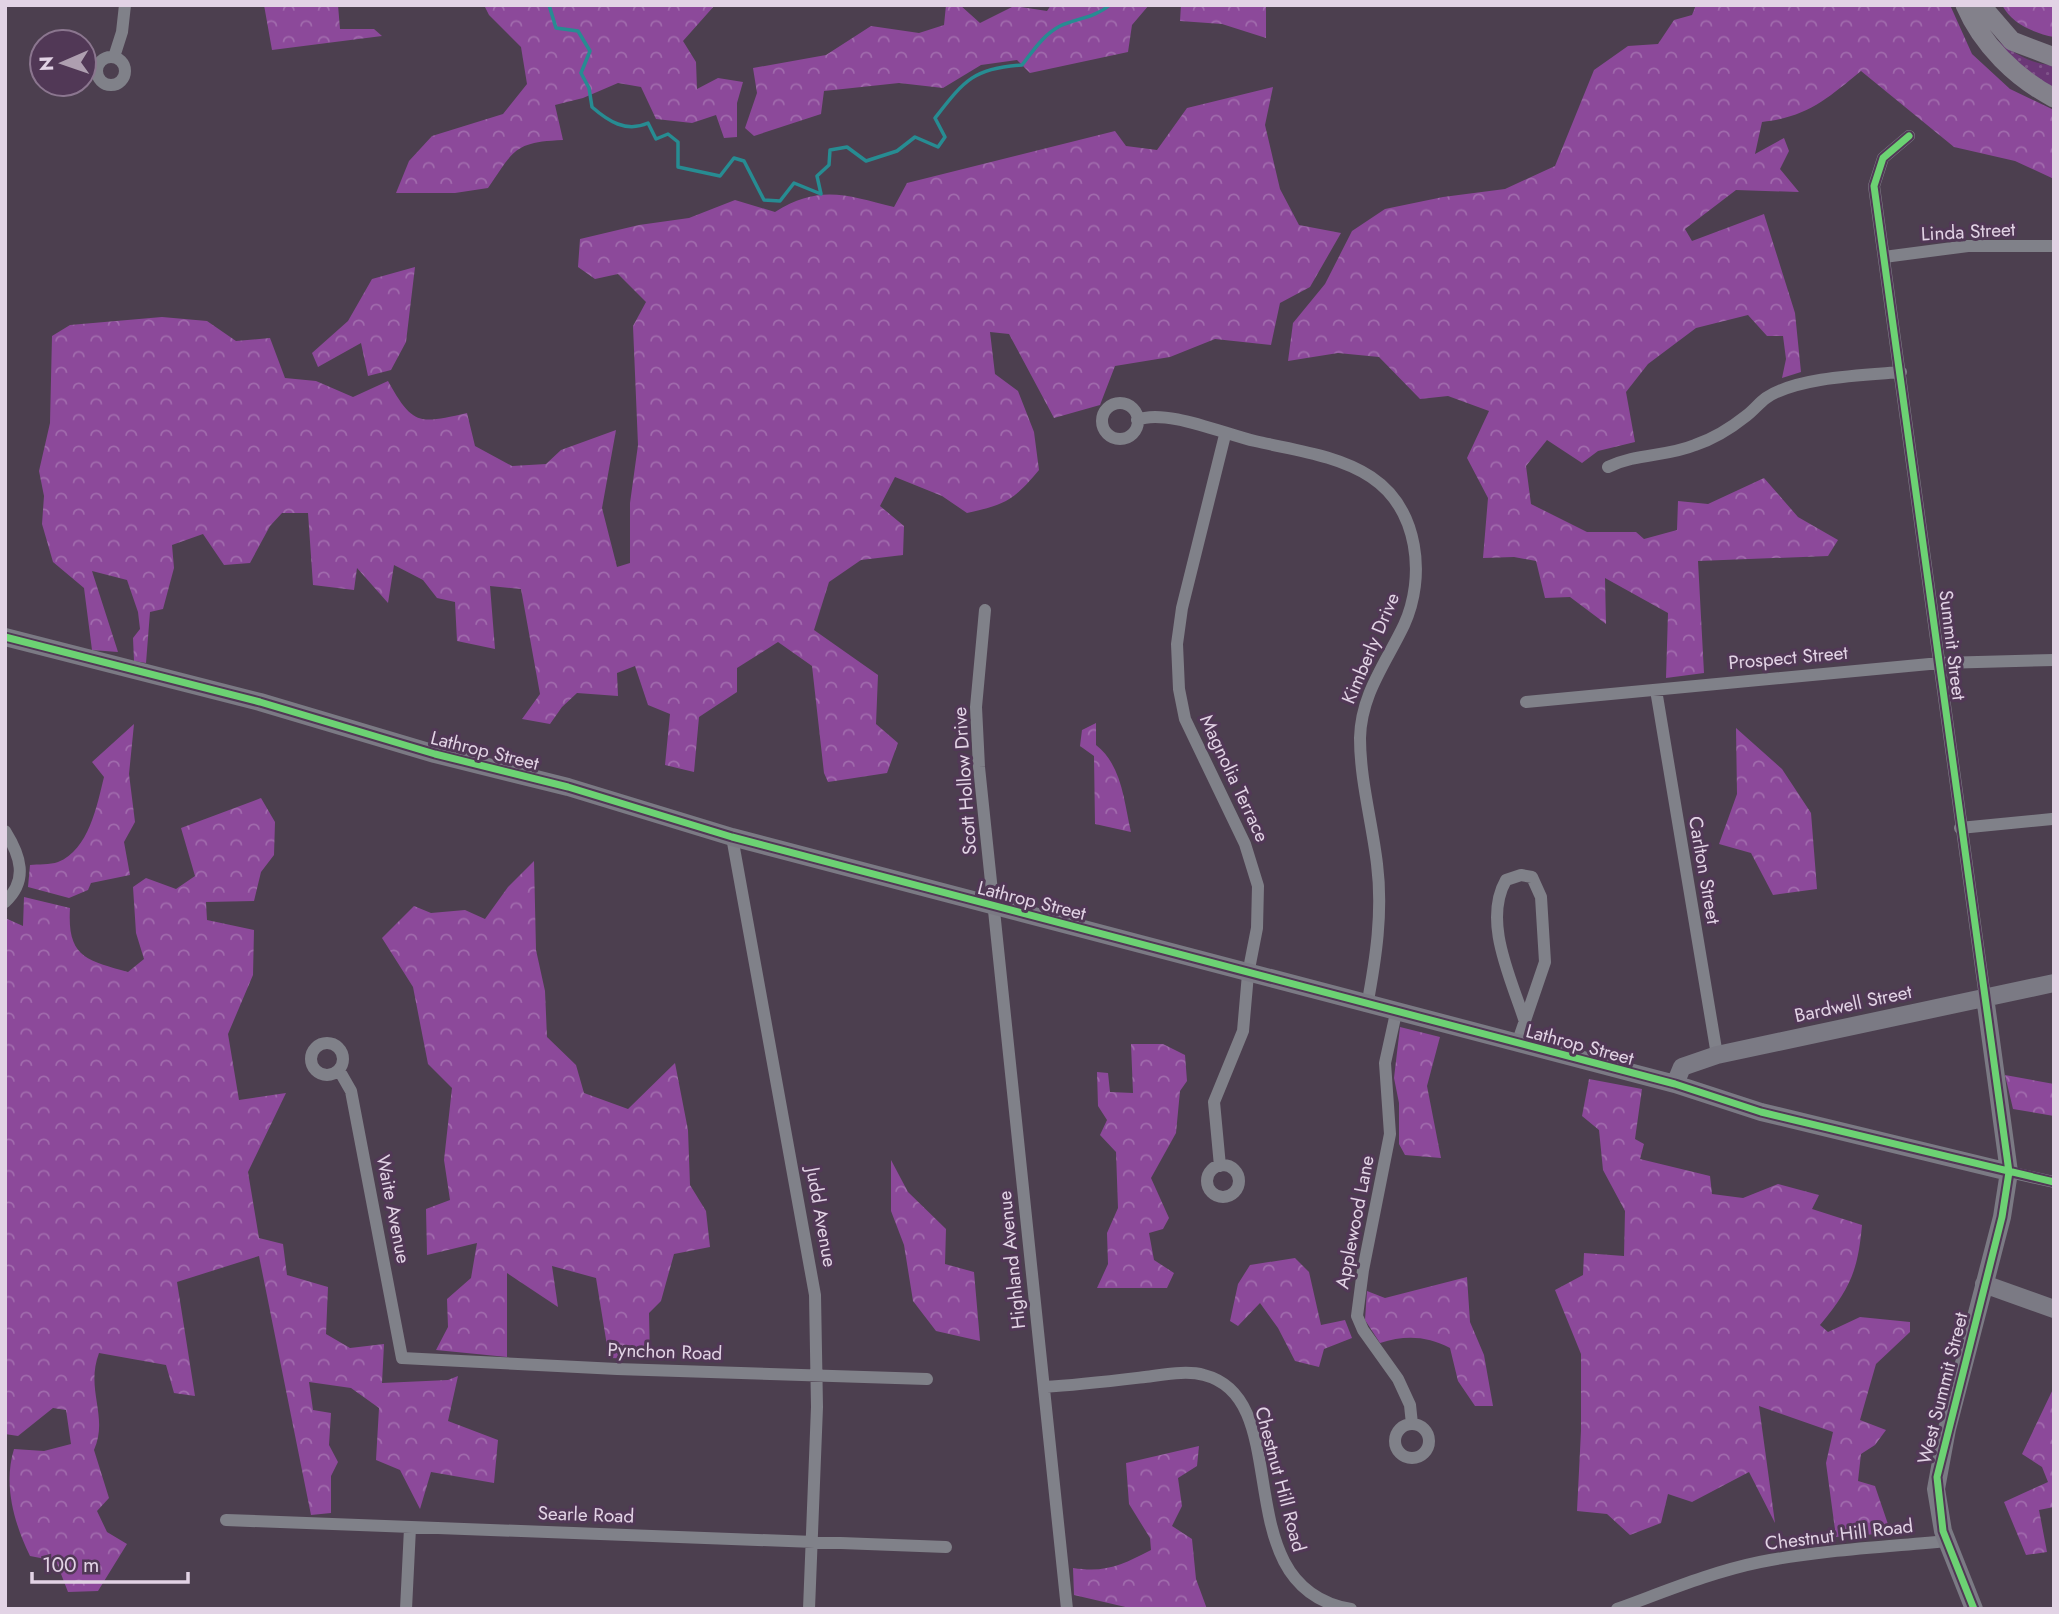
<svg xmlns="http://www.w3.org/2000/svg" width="2059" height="1614" font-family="Jost,sans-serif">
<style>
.grass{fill:url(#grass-dots)}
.forest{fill:url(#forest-crowns)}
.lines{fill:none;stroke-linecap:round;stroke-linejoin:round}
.stream{stroke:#278c92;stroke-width:3.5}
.street{stroke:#808189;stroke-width:12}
.secondary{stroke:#7b7a84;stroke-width:18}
.primary{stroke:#83818b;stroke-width:19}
.cycleway-casing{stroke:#513856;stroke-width:11}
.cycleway{stroke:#6cd273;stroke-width:7}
.labels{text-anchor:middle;stroke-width:6;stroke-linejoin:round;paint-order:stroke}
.street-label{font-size:19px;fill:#e2d3e5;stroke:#513856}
</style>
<defs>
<pattern id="grass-dots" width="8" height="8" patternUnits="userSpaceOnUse" patternTransform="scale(1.75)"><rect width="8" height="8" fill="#6b3877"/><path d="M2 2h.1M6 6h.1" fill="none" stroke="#80548a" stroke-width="1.8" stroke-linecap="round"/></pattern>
<pattern id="forest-crowns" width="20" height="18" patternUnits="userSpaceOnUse" patternTransform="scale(1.75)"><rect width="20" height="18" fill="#8c499a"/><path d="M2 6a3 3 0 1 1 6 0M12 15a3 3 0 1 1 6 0" fill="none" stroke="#a16bad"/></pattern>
</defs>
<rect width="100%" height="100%" fill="#4c3f4f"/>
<path class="grass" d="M1991 35C2008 50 2030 65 2054 65V90L2031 77Z"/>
<path class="forest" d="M264 5H338L340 29H374L382 36 272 50Z
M484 5H715L683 41 696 62 697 89 718 78 743 82 737 103V137L724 138 716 115 692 123 656 119 641 87 618 83 583 98 555 105 563 140C514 142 514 150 488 188L455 193H396L409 161 432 136 503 114 527 84 521 47 489 15Z
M946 5H960L980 23 1014 6 1047 11 1051 5H1149L1132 25 1128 52 1030 73 1017 60 981 65 943 88 899 83 824 91 821 114 754 136 745 128 757 93 753 68 826 55 871 26 919 33 944 25Z
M1181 5H1266V38L1222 24 1180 21Z
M1696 5H1950L1972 54 2010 89 2054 110V179L2015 161 1954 147 1861 71C1827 99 1807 117 1762 122L1755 154 1784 138 1789 151 1780 169 1799 192 1736 190 1685 229 1692 241 1764 214 1795 313 1801 372 1782 378 1786 359 1783 336H1767L1748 315 1696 328 1648 364 1626 392 1635 442 1598 451 1582 463 1547 440 1526 466 1531 504 1587 532H1636L1644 539 1677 530 1678 501 1708 504 1764 478 1798 517 1838 540 1828 556 1698 561 1704 673 1666 678 1668 613 1605 578 1606 624 1570 597 1545 598 1536 561 1514 557 1483 558 1488 498 1467 458 1489 411 1448 396 1420 399 1379 357 1338 353 1288 361 1293 323 1325 284 1352 231 1385 209 1443 197 1505 189 1555 166 1594 70 1628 46 1658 44 1674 20 1692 15Z
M2002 5H2054V37C2034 33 2012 24 2002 5Z
M1273 87 1265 125 1280 189 1299 225 1341 233 1310 287 1280 303 1271 345 1215 339 1170 357 1115 366 1100 405 1054 418 1009 334 990 332 995 374 1018 391 1034 432 1039 470C1013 501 1006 504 967 513L942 496 895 477 880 506 904 526 903 555 861 560 829 582 814 630 878 675 876 724 898 743 887 773 828 782 824 773 812 666 778 642 737 668V692L699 717 694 772 665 765 670 714 648 705 635 666 617 673 618 696 577 693 562 707 550 724 522 719 540 694 521 589 490 586 495 649 457 641 455 602 437 598 423 580 394 565 388 603 357 568 354 590 313 585 308 513H282L270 526 250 563 224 565 203 534 172 545 174 568 163 609 150 612 146 663 134 661 133 638 140 629 138 612 127 580 92 571 118 652 92 650 84 588 53 562 42 524 44 496 39 471 50 423 52 336 70 325 162 317 207 321 236 341 270 338 285 378 316 381 353 397 388 381C413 426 419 424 467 413L475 446 512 466 546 464 561 450 616 430 602 508 617 567 630 563V503L638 445 633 326 646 302 618 274 595 279 578 267 580 239 639 225 689 218 735 200 775 212C819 184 847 195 894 207L907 183 1115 131 1126 146 1157 150 1187 108Z
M415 267 406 342 391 370 368 376 361 343 318 367 312 353 348 321 372 279Z
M1096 723V745C1122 765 1124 802 1131 832L1095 824 1094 756 1080 746 1082 730Z
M134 724 129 774 135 822 124 842 130 875 91 883 88 890 69 898 28 887 30 865C38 864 50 865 58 862 89 850 97 805 104 777L92 762Z
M1736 728 1782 769 1811 813 1817 889 1773 895 1751 853 1719 844 1737 794Z
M261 798 275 822 274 855 261 872 254 901 206 902 207 920 254 930 253 975 228 1034 239 1100 286 1093 248 1172 259 1238 283 1244 287 1275 328 1287 326 1334 350 1348 384 1344 382 1383 448 1380 458 1376 448 1421 498 1440 494 1483 431 1472 420 1509 400 1470 376 1460 379 1408 351 1388 309 1382 313 1410 331 1413 329 1445 338 1462 331 1476V1513L311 1515 259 1256 177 1282 195 1396 174 1393 166 1365 99 1353C85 1390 109 1416 94 1450L109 1498 97 1511 107 1532 127 1544 98 1591 68 1592 56 1561 30 1556C14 1523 3 1485 14 1449L44 1451 71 1444 66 1410 53 1408 18 1436 5 1434V918L23 926 24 897 70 908C67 957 86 960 128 972L144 959 136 933 133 887 146 878 176 889 195 876 181 828Z
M534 861 536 950 545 991 547 1037 576 1065 584 1093 628 1109 675 1063 688 1130 690 1185 706 1211 710 1247 674 1254 661 1301 649 1313 650 1359 609 1358 596 1278 552 1266 558 1307 507 1273V1357L436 1350 448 1327 447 1299 471 1278 477 1243 427 1255 426 1209 450 1200 444 1160 452 1088 428 1064 413 987 382 938 414 906 431 913 465 910 485 919 508 887Z
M1400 1027 1440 1037 1427 1086 1441 1158 1405 1155 1399 1144V1103L1394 1078Z
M1131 1044H1163L1185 1055 1187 1081 1180 1091 1176 1133 1151 1178 1169 1218 1163 1229 1149 1233 1154 1260 1174 1273 1167 1288H1097L1108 1264 1107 1233 1118 1208 1116 1152 1100 1135 1107 1120 1098 1106 1097 1072 1108 1073 1110 1092 1133 1093Z
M2005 1075 2054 1084V1116L2013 1109Z
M1589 1079 1642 1089 1635 1139 1644 1144 1640 1159 1710 1176 1712 1194 1743 1198 1778 1184 1819 1195 1812 1209 1862 1225C1858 1271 1850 1289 1820 1325L1828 1332 1860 1317 1910 1322V1332L1876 1364 1860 1420 1886 1430 1875 1445 1861 1454 1858 1481 1875 1486 1891 1533 1836 1537 1826 1463 1833 1432 1759 1406 1775 1523 1749 1472 1692 1502 1668 1494 1661 1523 1630 1535 1607 1514 1577 1511 1581 1431V1354L1555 1290 1583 1275 1584 1253 1624 1256 1625 1211 1603 1170 1599 1130 1582 1116Z
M891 1160 908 1192 946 1229 945 1264 974 1272 980 1341 936 1331 913 1301 904 1245 891 1211Z
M1295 1258 1309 1272 1321 1325 1345 1320 1352 1338 1324 1349 1319 1367 1295 1361 1278 1328 1260 1303 1238 1326 1230 1321 1238 1284 1250 1265Z
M1467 1277 1470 1322 1484 1355 1493 1406H1475L1458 1381 1450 1348C1427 1336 1405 1335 1380 1343L1365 1320 1367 1291 1385 1298Z
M2054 1387V1507L2039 1510 2047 1552 2026 1555 2004 1502 2048 1482 2042 1467 2022 1454Z
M1199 1446 1197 1466 1178 1478 1182 1506 1172 1526 1192 1539 1196 1579 1207 1609H1134L1074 1595 1073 1568C1106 1573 1122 1565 1151 1550L1150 1538 1129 1504 1126 1463Z"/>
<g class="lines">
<path class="stream" d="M549 5 556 28 578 31 590 51 581 73 589 88 592 107C608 121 626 133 648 123L656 139 668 134 678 142V167L720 176 734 158 744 161 764 200 780 201 794 183 821 194 817 176 829 165 830 150 847 147 866 161 897 151 915 137 938 147 945 137 935 118C964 81 973 68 1022 65 1033 51 1043 35 1060 26 1078 18 1094 18 1110 5"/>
<path class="street" d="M97 71a14 14 0 1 1 28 0a14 14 0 1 1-28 0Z
M114 57 122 32 125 5
M1909 136 1883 158 1874 186 1985 997
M1884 257 1968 246H2054
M1102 421a18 18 0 1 1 36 0a18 18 0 1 1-36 0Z
M1137 420C1165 408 1224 434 1255 441 1293 450 1338 455 1371 477 1419 509 1426 577 1404 625 1386 663 1361 694 1360 738 1360 780 1372 822 1377 864 1383 912 1376 958 1367 1006
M1608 467C1637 453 1666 457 1695 445 1713 439 1731 428 1746 416 1753 411 1759 403 1766 398 1796 377 1864 375 1901 372
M985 610 976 707 979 767 1067 1609
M1656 690 1717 1055
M1526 702 1940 663 2054 660
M1960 828 2052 819
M5 831C20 855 29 880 5 902
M732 837 815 1295 817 1407 809 1609
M1396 1013 1385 1063 1390 1134 1363 1270 1357 1316 1363 1330 1398 1379 1410 1405 1412 1424
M311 1059a16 16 0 1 1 32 0a16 16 0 1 1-32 0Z
M1517 1044 1545 962 1541 897 1532 877 1521 875 1506 880C1482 922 1512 980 1525 1022
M339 1070 351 1091 402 1358 617 1369 927 1379
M1207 1181a16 16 0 1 1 32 0a16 16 0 1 1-32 0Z
M1220 1166 1214 1102 1243 1031 1248 974 1257 928 1258 886 1245 844 1185 719 1179 689 1177 644 1182 608 1225 435
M2009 1172 2054 1182
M1044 1387C1078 1385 1111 1381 1145 1377 1163 1375 1186 1370 1204 1375 1299 1399 1222 1587 1351 1609
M1395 1441a17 17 0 1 1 34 0a17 17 0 1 1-34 0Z
M226 1520 946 1547
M406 1609 410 1528
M1617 1609C1664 1592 1711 1572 1760 1562 1822 1550 1885 1547 1948 1541"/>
<path class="secondary" d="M5 637 260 702 435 754 568 787 732 837 1675 1084 1761 1112 2009 1172
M1675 1084 1682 1067 1717 1055 2054 983
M1984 1284 2054 1309
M1974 1609 1943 1531 1936 1489 1947 1429 2002 1217 2009 1172 1985 997"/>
<path class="primary" d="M1965 5C1982 45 2016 78 2054 98
M1981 5 2012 41 2054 57"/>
<g class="cycleway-casing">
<path id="cycleway" d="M1909 136 1883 158 1874 186 2009 1172 2002 1217 1937 1477 1943 1531 1974 1609
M5 637 260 702 435 754 568 787 732 837 1675 1084 1761 1112 2054 1182"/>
</g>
<use href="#cycleway" class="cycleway"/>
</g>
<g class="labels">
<g class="street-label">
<text transform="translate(1968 231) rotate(-3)" y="7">Linda Street</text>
<text transform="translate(1953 645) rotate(83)" y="7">Summit Street</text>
<text transform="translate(1370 648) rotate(-67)" y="7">Kimberly Drive</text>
<text transform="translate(1788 657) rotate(-5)" y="7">Prospect Street</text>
<text transform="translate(485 750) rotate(14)" y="7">Lathrop Street</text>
<text transform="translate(1235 778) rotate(65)" y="7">Magnolia Terrace</text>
<text transform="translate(964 781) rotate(-94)" y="7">Scott Hollow Drive</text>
<text transform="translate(1705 870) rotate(80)" y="7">Carlton Street</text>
<text transform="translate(1032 900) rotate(14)" y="7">Lathrop Street</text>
<text transform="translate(1853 1003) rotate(-12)" y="7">Bardwell Street</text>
<text transform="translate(1580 1044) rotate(15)" y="7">Lathrop Street</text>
<text transform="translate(394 1209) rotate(79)" y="7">Waite Avenue</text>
<text transform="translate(822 1217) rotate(80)" y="7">Judd Avenue</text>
<text transform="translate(1354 1222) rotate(-79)" y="7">Applewood Lane</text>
<text transform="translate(1011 1260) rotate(-96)" y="7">Highland Avenue</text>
<text transform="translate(665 1351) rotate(2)" y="7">Pynchon Road</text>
<text transform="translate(1942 1388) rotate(-76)" y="7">West Summit Street</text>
<text transform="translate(1281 1479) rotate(75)" y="7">Chestnut Hill Road</text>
<text transform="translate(586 1514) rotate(2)" y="7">Searle Road</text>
<text transform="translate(1839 1534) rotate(-7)" y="7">Chestnut Hill Road</text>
</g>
</g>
<rect width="2059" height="1614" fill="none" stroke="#e2d3e5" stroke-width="14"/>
<g transform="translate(63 63) rotate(268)"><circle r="33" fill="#513856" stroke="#8b768f" stroke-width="2"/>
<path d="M0-5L12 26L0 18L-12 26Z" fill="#ae9fb0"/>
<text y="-10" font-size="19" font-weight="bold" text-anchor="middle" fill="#e2d3e5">N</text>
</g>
<path d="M32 1572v10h156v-10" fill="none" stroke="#e2d3e5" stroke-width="3.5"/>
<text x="42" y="1572" font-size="21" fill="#e2d3e5" stroke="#513856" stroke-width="5" paint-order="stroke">100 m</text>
</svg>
